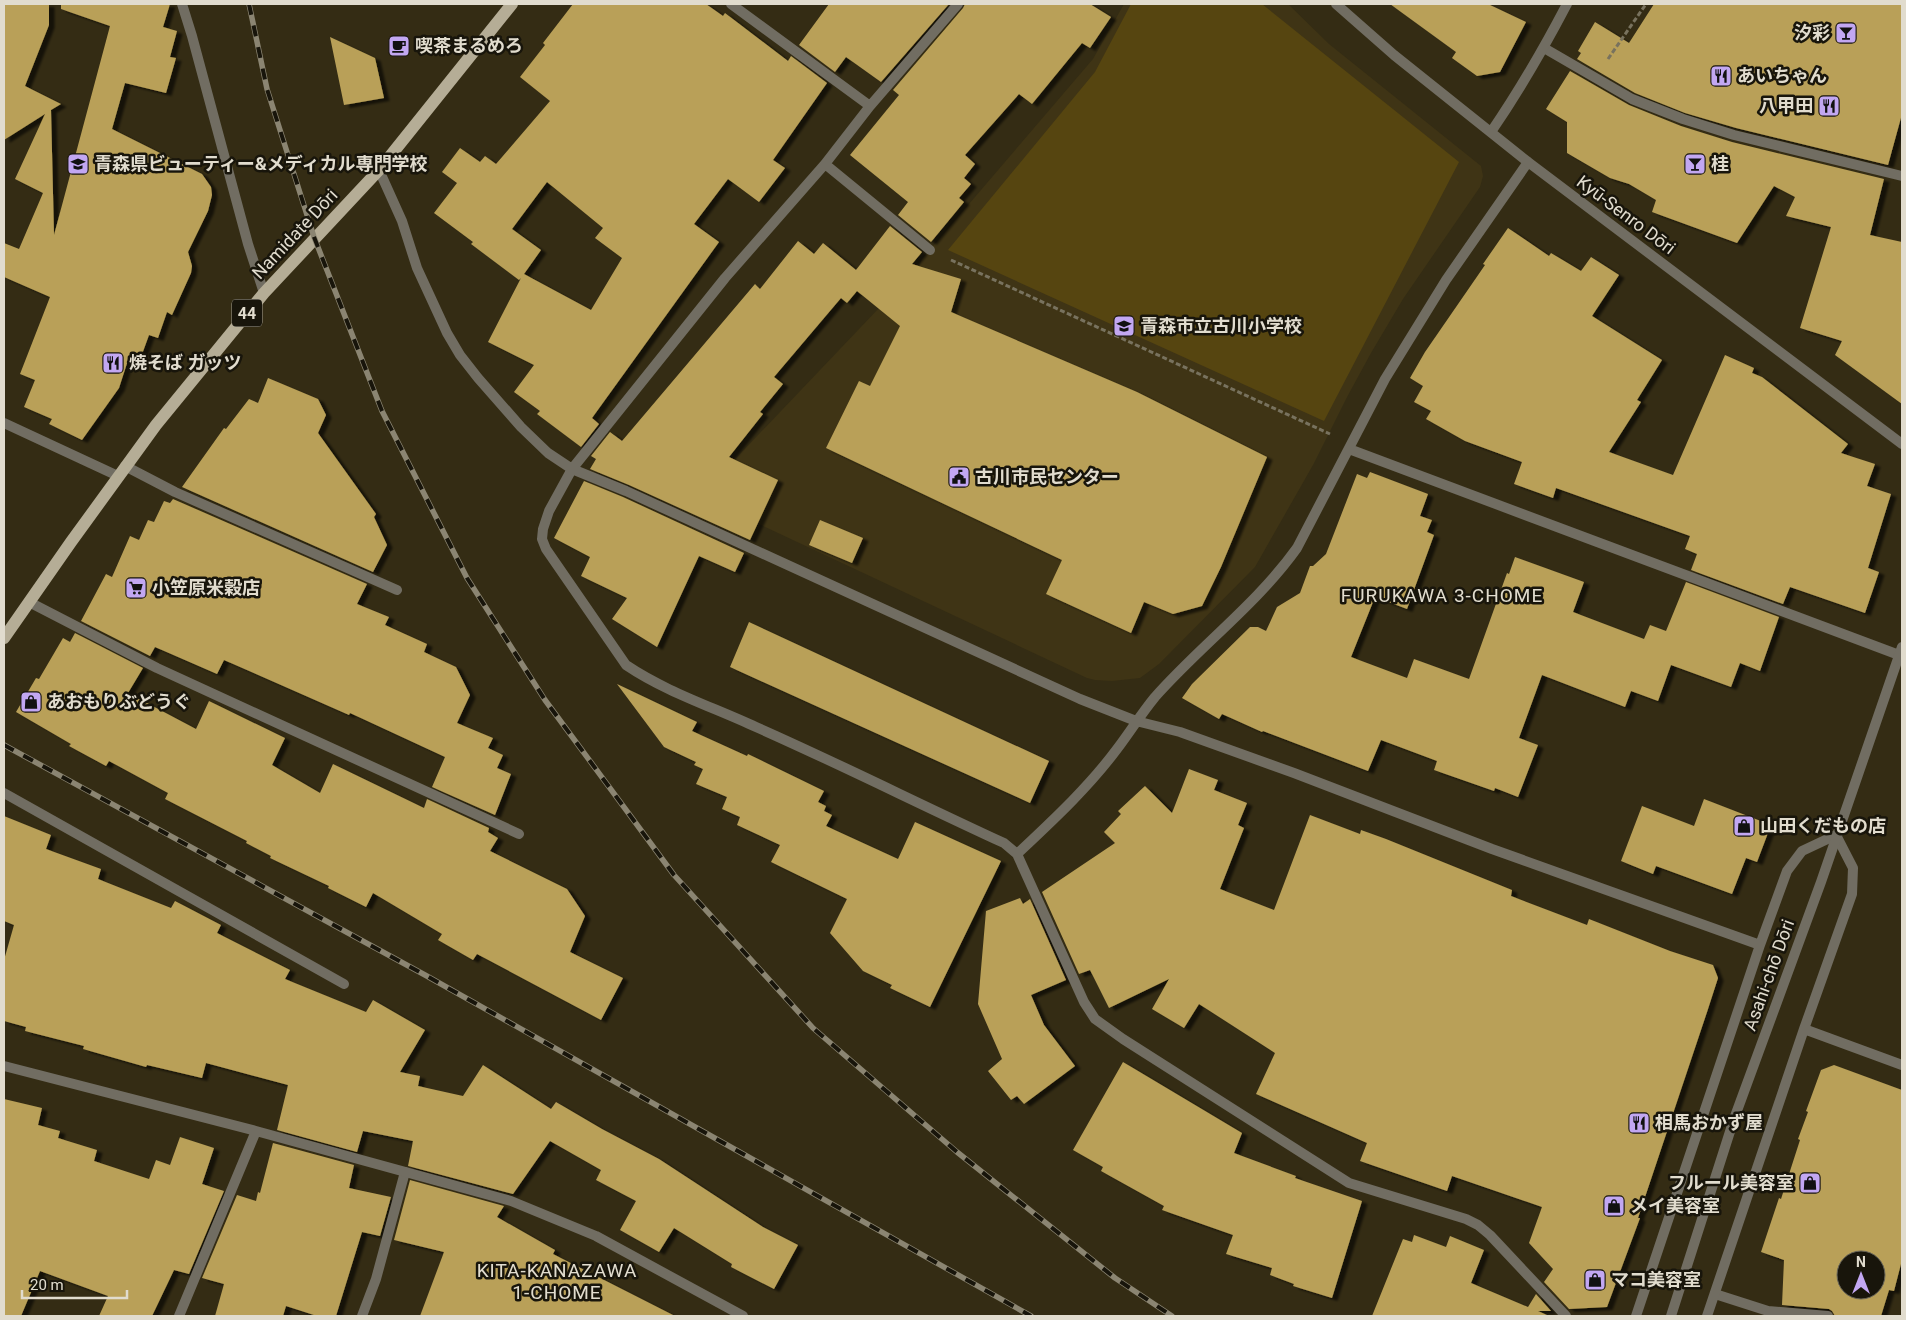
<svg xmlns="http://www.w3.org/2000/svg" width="1906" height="1320" font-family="Roboto,'Noto Sans JP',sans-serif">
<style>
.built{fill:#3f3415}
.green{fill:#564510}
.building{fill:#b9a058;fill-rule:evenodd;filter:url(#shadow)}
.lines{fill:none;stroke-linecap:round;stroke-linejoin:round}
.path{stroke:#78725e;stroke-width:3;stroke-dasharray:5 2.5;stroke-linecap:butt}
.service{stroke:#716d62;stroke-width:10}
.minor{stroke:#716d62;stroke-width:10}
.tertiary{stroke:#716d62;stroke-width:10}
.primary{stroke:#b5ad96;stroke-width:12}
.rail-casing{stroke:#8b8572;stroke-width:5.5}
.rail{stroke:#18150b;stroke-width:4;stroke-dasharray:11;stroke-linecap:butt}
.labels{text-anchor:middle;stroke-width:5;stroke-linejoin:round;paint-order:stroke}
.shield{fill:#18150b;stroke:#a5a094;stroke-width:1}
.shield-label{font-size:16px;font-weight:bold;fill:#e1dcce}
.poi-label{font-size:18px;font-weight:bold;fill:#e1dcce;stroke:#18150b;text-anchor:start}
.street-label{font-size:18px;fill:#e1dcce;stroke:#18150b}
.neighbourhood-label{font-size:19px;letter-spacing:1px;fill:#e1dcce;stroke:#18150b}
</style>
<defs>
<filter id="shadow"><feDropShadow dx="5.5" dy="3" stdDeviation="1" flood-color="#0009"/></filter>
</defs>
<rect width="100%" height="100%" fill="#342c14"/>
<path class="built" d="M1124 4H1288L1329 44 1481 166 1483 176 1480 187 1403 299 1371 353 1346 399 1313 465 1255 567 1159 664 1140 678 1112 681 1095 680 1087 678 710 501 727 469 740 454 919 266 922 259 1093 59Z"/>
<path class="green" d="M1131 4H1262L1459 162 1324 421 948 250 1095 72Z"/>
<path class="building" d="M4 4H49V25L25 86 61 104 51 110 54 235 110 26 61 9V4H170L163 27 177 31 170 57 176 58 166 93 125 83 112 129 202 174 211 187 212 195 208 211 188 252 192 266 191 273 172 315 167 312 158 338 149 335 141 357 130 354 119 388 82 440 49 424 52 419 24 407 35 380 20 374 50 297 4 277V243L19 249 43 193 15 179 45 114 4 140Z
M573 4H706L723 16 725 13 788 61 791 56 827 83 773 160 785 168 759 202 728 179 694 224 719 242 592 418 599 424 581 447 537 414 540 411 514 392 534 365 488 342 521 278 519 280 471 244 473 242 434 213 457 183 442 172 460 148 480 162 485 156 496 164 550 101 520 77 545 45 543 43ZM547 182 603 228 595 238 622 258 591 310 524 274 541 250 512 229Z
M829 4H949L881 82 846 57 835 72 799 45Z
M965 4H1090L1111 17 1090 48 1082 43 1032 104 1019 94 965 155 975 164 964 178 971 184 959 198 964 202 931 242 898 215 908 202 850 155 899 95 893 90 963 8Z
M1390 4H1488L1526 22 1500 72 1477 76 1452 58 1456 52Z
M1654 4H1902V114L1888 165 1736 128 1685 113 1635 93 1577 59 1581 53 1578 51 1595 22 1629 43Z
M330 37 375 58 384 98 344 105Z
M1570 71 1629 105 1681 126 1732 142 1884 179 1870 235 1902 242V404L1835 355 1842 341 1800 328 1831 227 1786 216 1795 197 1774 186 1737 243 1652 212 1656 200 1629 184 1610 178 1567 153V122L1546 109Z
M890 226 922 252 912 264 961 279 951 312 1137 392 1267 457 1221 567 1202 606 1173 614 1144 602 1131 633 1046 594 1062 560 826 448 859 381 870 386 900 326 857 291 847 303 841 298 774 377 783 384 760 412 763 414 729 457 778 480 750 540 629 485 590 469 596 459 591 456 610 432 622 441 755 284 760 289 798 241 814 254 823 243 856 270Z
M1508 228 1549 256 1551 253 1581 271 1591 257 1619 275 1592 316 1662 360 1637 400 1641 402 1609 452 1673 475 1725 355 1754 368 1752 373 1762 377 1848 444 1841 453 1875 464 1867 486 1891 494 1868 568 1879 572 1865 613 1790 587 1783 604 1691 570 1697 554 1685 549 1690 536 1556 488 1553 498 1514 484 1522 462 1465 441 1426 419 1431 411 1414 402 1423 386 1410 378 1425 352 1485 265 1483 264Z
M268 378 318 399 326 415 318 433 376 514 374 517 387 545 373 572 182 487 224 428 226 429 249 399 258 403Z
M1370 472 1428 494 1420 516 1432 520 1427 532 1434 535 1407 609 1375 597 1351 657 1407 678 1414 659 1469 679 1507 573 1509 574 1515 557 1584 582 1573 612 1644 639 1650 625 1666 631 1686 582 1779 617 1760 671 1740 663 1731 687 1671 665 1658 701 1631 691 1625 707 1542 675 1519 738 1538 745 1518 797 1495 788 1494 791 1434 770 1437 761 1381 740 1368 771 1263 731 1262 732 1222 714 1219 719 1182 698 1192 684 1250 627H1258L1266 631 1277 607 1300 593 1310 566H1313L1326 554 1357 474 1367 478Z
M584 481 623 497 744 553 735 572 699 556 657 647 612 619 627 598 581 576 590 557 554 538Z
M173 499 367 584 357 604 389 617 385 625 427 644 424 652 456 667 470 695 457 723 493 738 488 748 503 755 497 768 511 774 495 815 432 787 445 757 350 713 349 715 224 660 217 674 155 647 150 656 81 621 106 574 112 577 130 536 139 540 148 520 154 522 164 501 170 503Z
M820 520 863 538 852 563 809 545Z
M749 622 1049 761 1030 803 730 667Z
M75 633 143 668 128 693 196 729 209 701 285 738 272 765 320 793 333 764 424 808 427 799 489 828 488 832 498 838 490 851 567 889 585 916 570 952 623 978 601 1020 477 954 473 960 438 940 442 934 373 893 366 907 328 888 329 886 270 858 271 856 246 843 247 841 165 799 168 793 109 761 106 766 69 746 71 744 16 712 36 678 39 679 63 638 70 642Z
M617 684 697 722 692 731 747 756 748 754 824 791 818 802 826 806 824 811 832 815 826 826 898 859 915 822 1001 861 930 1007 890 988 892 985 863 971 830 933 847 899 771 862 780 845 737 825 740 817 722 809 727 797 696 784 703 769 694 765 696 762 664 747Z
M1189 769 1218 780 1214 790 1247 803 1238 825 1244 828 1220 889 1274 910 1310 815 1360 834 1361 830 1386 839 1512 890 1511 896 1587 925 1589 919 1670 951 1713 965 1718 978 1707 1012 1638 1218H1640L1607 1307 1569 1309 1544 1282 1553 1269 1529 1243 1542 1207 1452 1176 1447 1191 1360 1161 1367 1143 1256 1094 1275 1053 1199 1004 1184 1028 1152 1009 1169 979 1109 1008 1090 970 1079 974 1042 892 1115 843 1104 832 1121 814 1118 811 1145 786 1172 813Z
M1704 799 1771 825 1757 862 1746 858 1732 894 1656 866 1653 874 1621 861 1642 806 1694 826Z
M4 816 51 835 46 849 101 869 98 879 171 908 175 901 221 925 217 933 290 970 285 979 366 1012 373 1000 425 1030 400 1072 420 1076 418 1086 463 1096 483 1065 551 1109 556 1102 602 1129 659 1159 763 1227 798 1245 774 1289 731 1267 732 1264 674 1228 659 1252 620 1230 636 1201 596 1180 601 1170 550 1141 513 1194 408 1166 413 1141 363 1131 357 1152 277 1130 288 1085 206 1063 202 1078 147 1065 146 1067 83 1049 84 1046 25 1031 26 1027 4 1021V960L14 925 4 921Z
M1020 898 1023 904 1030 899 1066 980 1031 995 1044 1025 1075 1066 1024 1104 1017 1096 1011 1100 988 1071 1002 1059 978 1004 986 911Z
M1123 1062 1242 1133 1234 1153 1296 1176 1295 1178 1362 1201 1332 1298 1293 1286 1294 1284 1270 1275 1272 1268 1226 1254 1233 1235 1162 1210 1164 1206 1101 1171 1103 1167 1073 1150Z
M1834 1065 1902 1090V1260L1894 1291 1889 1290 1881 1316H1835L1832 1311 1829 1309 1782 1305 1784 1260 1761 1252 1779 1198 1781 1199 1800 1140 1798 1139 1808 1112 1806 1111 1821 1070ZM1846 1260H1876V1290H1846Z
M4 1099 42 1108 38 1125 60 1131 58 1138 97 1150 94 1161 149 1179 156 1160 170 1165 180 1137 214 1148 202 1184 224 1191 189 1274 174 1270 152 1316H99L108 1296 40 1271 21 1316H4Z
M273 1143 354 1165 349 1188 391 1197 380 1236 362 1232 336 1316H317L286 1306 283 1316H215L224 1284 202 1278 237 1195 256 1201 258 1192 260 1193Z
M410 1180 504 1206 497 1217 555 1250 553 1254 675 1316H420L444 1252 394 1240Z
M1414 1235 1446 1247 1450 1236 1484 1250 1471 1283 1528 1307 1536 1294 1551 1311H1538L1549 1316H1372L1403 1239 1412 1242Z"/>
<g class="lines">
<path class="path" d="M1608 59 1646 4
M951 260 1330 434"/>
<path class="service" d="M1544 48 1632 99 1683 119 1734 135 1902 176
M4 793 344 984
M1715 1294 1768 1311 1828 1316
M362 1316 376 1279 405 1172"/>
<path class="minor" d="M182 4 192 36 248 244 264 293
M731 4 870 106
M958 4 870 106 825 164 725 278 572 469 549 511 543 529 542 539 546 549 626 665C666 692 713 707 756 727 840 764 921 805 1004 843L1017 854 1084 1002 1095 1019 1123 1039 1349 1183 1466 1219 1478 1225 1490 1235 1566 1316
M825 164 930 250
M379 170 402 221 417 268 447 333 460 355 478 378 521 427 548 453 572 469 626 491 1080 699 1136 721 1180 732 1294 773 1492 849 1760 945
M4 423 118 476
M1349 449 1899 655
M125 466 175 492 397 590
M29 602 157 668 519 834
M1017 854C1051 822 1088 788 1117 749 1130 732 1141 714 1155 697 1200 646 1257 604 1297 548L1385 379 1446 280 1528 162
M1804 1029 1902 1065
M4 1066 256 1131 511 1201 596 1236 743 1316
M179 1316 256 1131
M1636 1316 1760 945 1787 871 1802 851 1836 835 1853 868 1852 894 1804 1029 1707 1316"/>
<path class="tertiary" d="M1336 4 1394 55 1528 162 1902 444
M1491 132C1519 91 1544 48 1567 4
M1671 1316 1734 1119 1821 882 1902 647"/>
<path class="primary" d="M4 638 71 542 156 425 264 293 379 170 512 4"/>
<g class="rail-casing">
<path id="rail" d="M249 4 267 89 314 237 382 411 467 578 545 700 674 875 813 1028 957 1152 1115 1278 1172 1316
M4 745 425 975 1031 1316"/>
</g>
<use href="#rail" class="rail"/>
</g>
<defs>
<g id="bar-square" transform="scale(1.125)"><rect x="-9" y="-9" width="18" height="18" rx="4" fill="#c2a7f2" stroke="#18150b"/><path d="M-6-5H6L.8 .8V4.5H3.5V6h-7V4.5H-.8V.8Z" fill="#111"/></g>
<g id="cafe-square" transform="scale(1.125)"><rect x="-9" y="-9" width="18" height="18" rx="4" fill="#c2a7f2" stroke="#18150b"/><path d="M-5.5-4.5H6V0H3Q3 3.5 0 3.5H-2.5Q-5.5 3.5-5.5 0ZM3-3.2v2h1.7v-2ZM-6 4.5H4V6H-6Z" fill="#111"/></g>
<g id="restaurant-square" transform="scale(1.125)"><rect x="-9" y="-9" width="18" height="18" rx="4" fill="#c2a7f2" stroke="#18150b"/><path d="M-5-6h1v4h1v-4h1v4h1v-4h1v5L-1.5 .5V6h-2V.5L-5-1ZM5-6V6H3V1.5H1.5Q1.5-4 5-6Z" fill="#111"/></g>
<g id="school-square" transform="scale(1.125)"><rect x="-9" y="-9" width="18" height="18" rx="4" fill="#c2a7f2" stroke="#18150b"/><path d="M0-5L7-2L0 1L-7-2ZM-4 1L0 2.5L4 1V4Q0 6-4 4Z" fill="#111"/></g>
<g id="civic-square" transform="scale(1.125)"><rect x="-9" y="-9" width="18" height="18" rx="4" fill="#c2a7f2" stroke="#18150b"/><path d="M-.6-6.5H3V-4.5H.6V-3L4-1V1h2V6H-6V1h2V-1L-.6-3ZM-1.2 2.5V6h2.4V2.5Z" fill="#111"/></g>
<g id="supermarket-square" transform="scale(1.125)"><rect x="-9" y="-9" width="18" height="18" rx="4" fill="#c2a7f2" stroke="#18150b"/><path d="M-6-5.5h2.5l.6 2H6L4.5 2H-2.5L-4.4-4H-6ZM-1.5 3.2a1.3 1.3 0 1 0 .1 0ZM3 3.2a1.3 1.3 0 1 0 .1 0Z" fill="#111"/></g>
<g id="shop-square" transform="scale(1.125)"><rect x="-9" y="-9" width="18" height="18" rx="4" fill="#c2a7f2" stroke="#18150b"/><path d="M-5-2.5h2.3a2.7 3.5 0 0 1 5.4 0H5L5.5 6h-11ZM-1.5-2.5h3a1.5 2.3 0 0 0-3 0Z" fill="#111"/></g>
</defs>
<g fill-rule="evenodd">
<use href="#bar-square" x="1846" y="33"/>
<use href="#cafe-square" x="399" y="46"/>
<use href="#restaurant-square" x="1721" y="76"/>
<use href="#restaurant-square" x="1829" y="106"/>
<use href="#school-square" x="78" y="164"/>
<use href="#bar-square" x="1695" y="164"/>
<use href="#school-square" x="1124" y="326"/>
<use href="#restaurant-square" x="113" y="363"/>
<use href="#civic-square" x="959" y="477"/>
<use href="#supermarket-square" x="136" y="588"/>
<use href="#shop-square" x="31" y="702"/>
<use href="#shop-square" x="1744" y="826"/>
<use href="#restaurant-square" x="1639" y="1123"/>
<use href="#shop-square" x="1810" y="1183"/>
<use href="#shop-square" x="1614" y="1206"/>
<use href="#shop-square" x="1595" y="1280"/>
</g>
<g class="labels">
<rect class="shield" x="232" y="299.5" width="30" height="27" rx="4"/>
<g class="shield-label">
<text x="247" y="319">44</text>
</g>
<g class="poi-label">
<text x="1830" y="39" text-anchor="end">汐彩</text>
<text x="415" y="52">喫茶まるめろ</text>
<text x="1737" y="82">あいちゃん</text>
<text x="1813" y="112" text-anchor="end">八甲田</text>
<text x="94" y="170">青森県ビューティー&amp;メディカル専門学校</text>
<text x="1711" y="170">桂</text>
<text x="1140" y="332">青森市立古川小学校</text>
<text x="129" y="369">焼そば ガッツ</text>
<text x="975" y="483">古川市民センター</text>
<text x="152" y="594">小笠原米穀店</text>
<text x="47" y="708">あおもりぶどうぐ</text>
<text x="1760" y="832">山田くだもの店</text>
<text x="1655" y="1129">相馬おかず屋</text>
<text x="1794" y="1189" text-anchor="end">フルール美容室</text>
<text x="1630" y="1212">メイ美容室</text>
<text x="1611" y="1286">マコ美容室</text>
</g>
<g class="street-label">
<text transform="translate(1626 215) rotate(37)" y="6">Kyū-Senro Dōri</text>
<text transform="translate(295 234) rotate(-47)" y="6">Namidate Dōri</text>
<text transform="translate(1769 975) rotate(-70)" y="6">Asahi-chō Dōri</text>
</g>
<g class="neighbourhood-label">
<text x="1442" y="602">FURUKAWA 3-CHOME</text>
<text x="557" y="1277">KITA-KANAZAWA<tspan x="557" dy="22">1-CHOME</tspan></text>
</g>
</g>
<rect width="1906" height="1320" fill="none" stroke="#e1dcce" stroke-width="10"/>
<g transform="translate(1861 1275)"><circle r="24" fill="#18150b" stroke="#686559"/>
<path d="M0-4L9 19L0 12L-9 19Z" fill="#c2a7f2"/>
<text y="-8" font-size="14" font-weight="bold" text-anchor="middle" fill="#e1dcce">N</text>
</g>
<path d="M22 1290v8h105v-8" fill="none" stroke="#e1dcce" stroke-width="2.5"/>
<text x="30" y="1290" font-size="15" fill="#e1dcce" stroke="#18150b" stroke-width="4" paint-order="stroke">20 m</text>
</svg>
